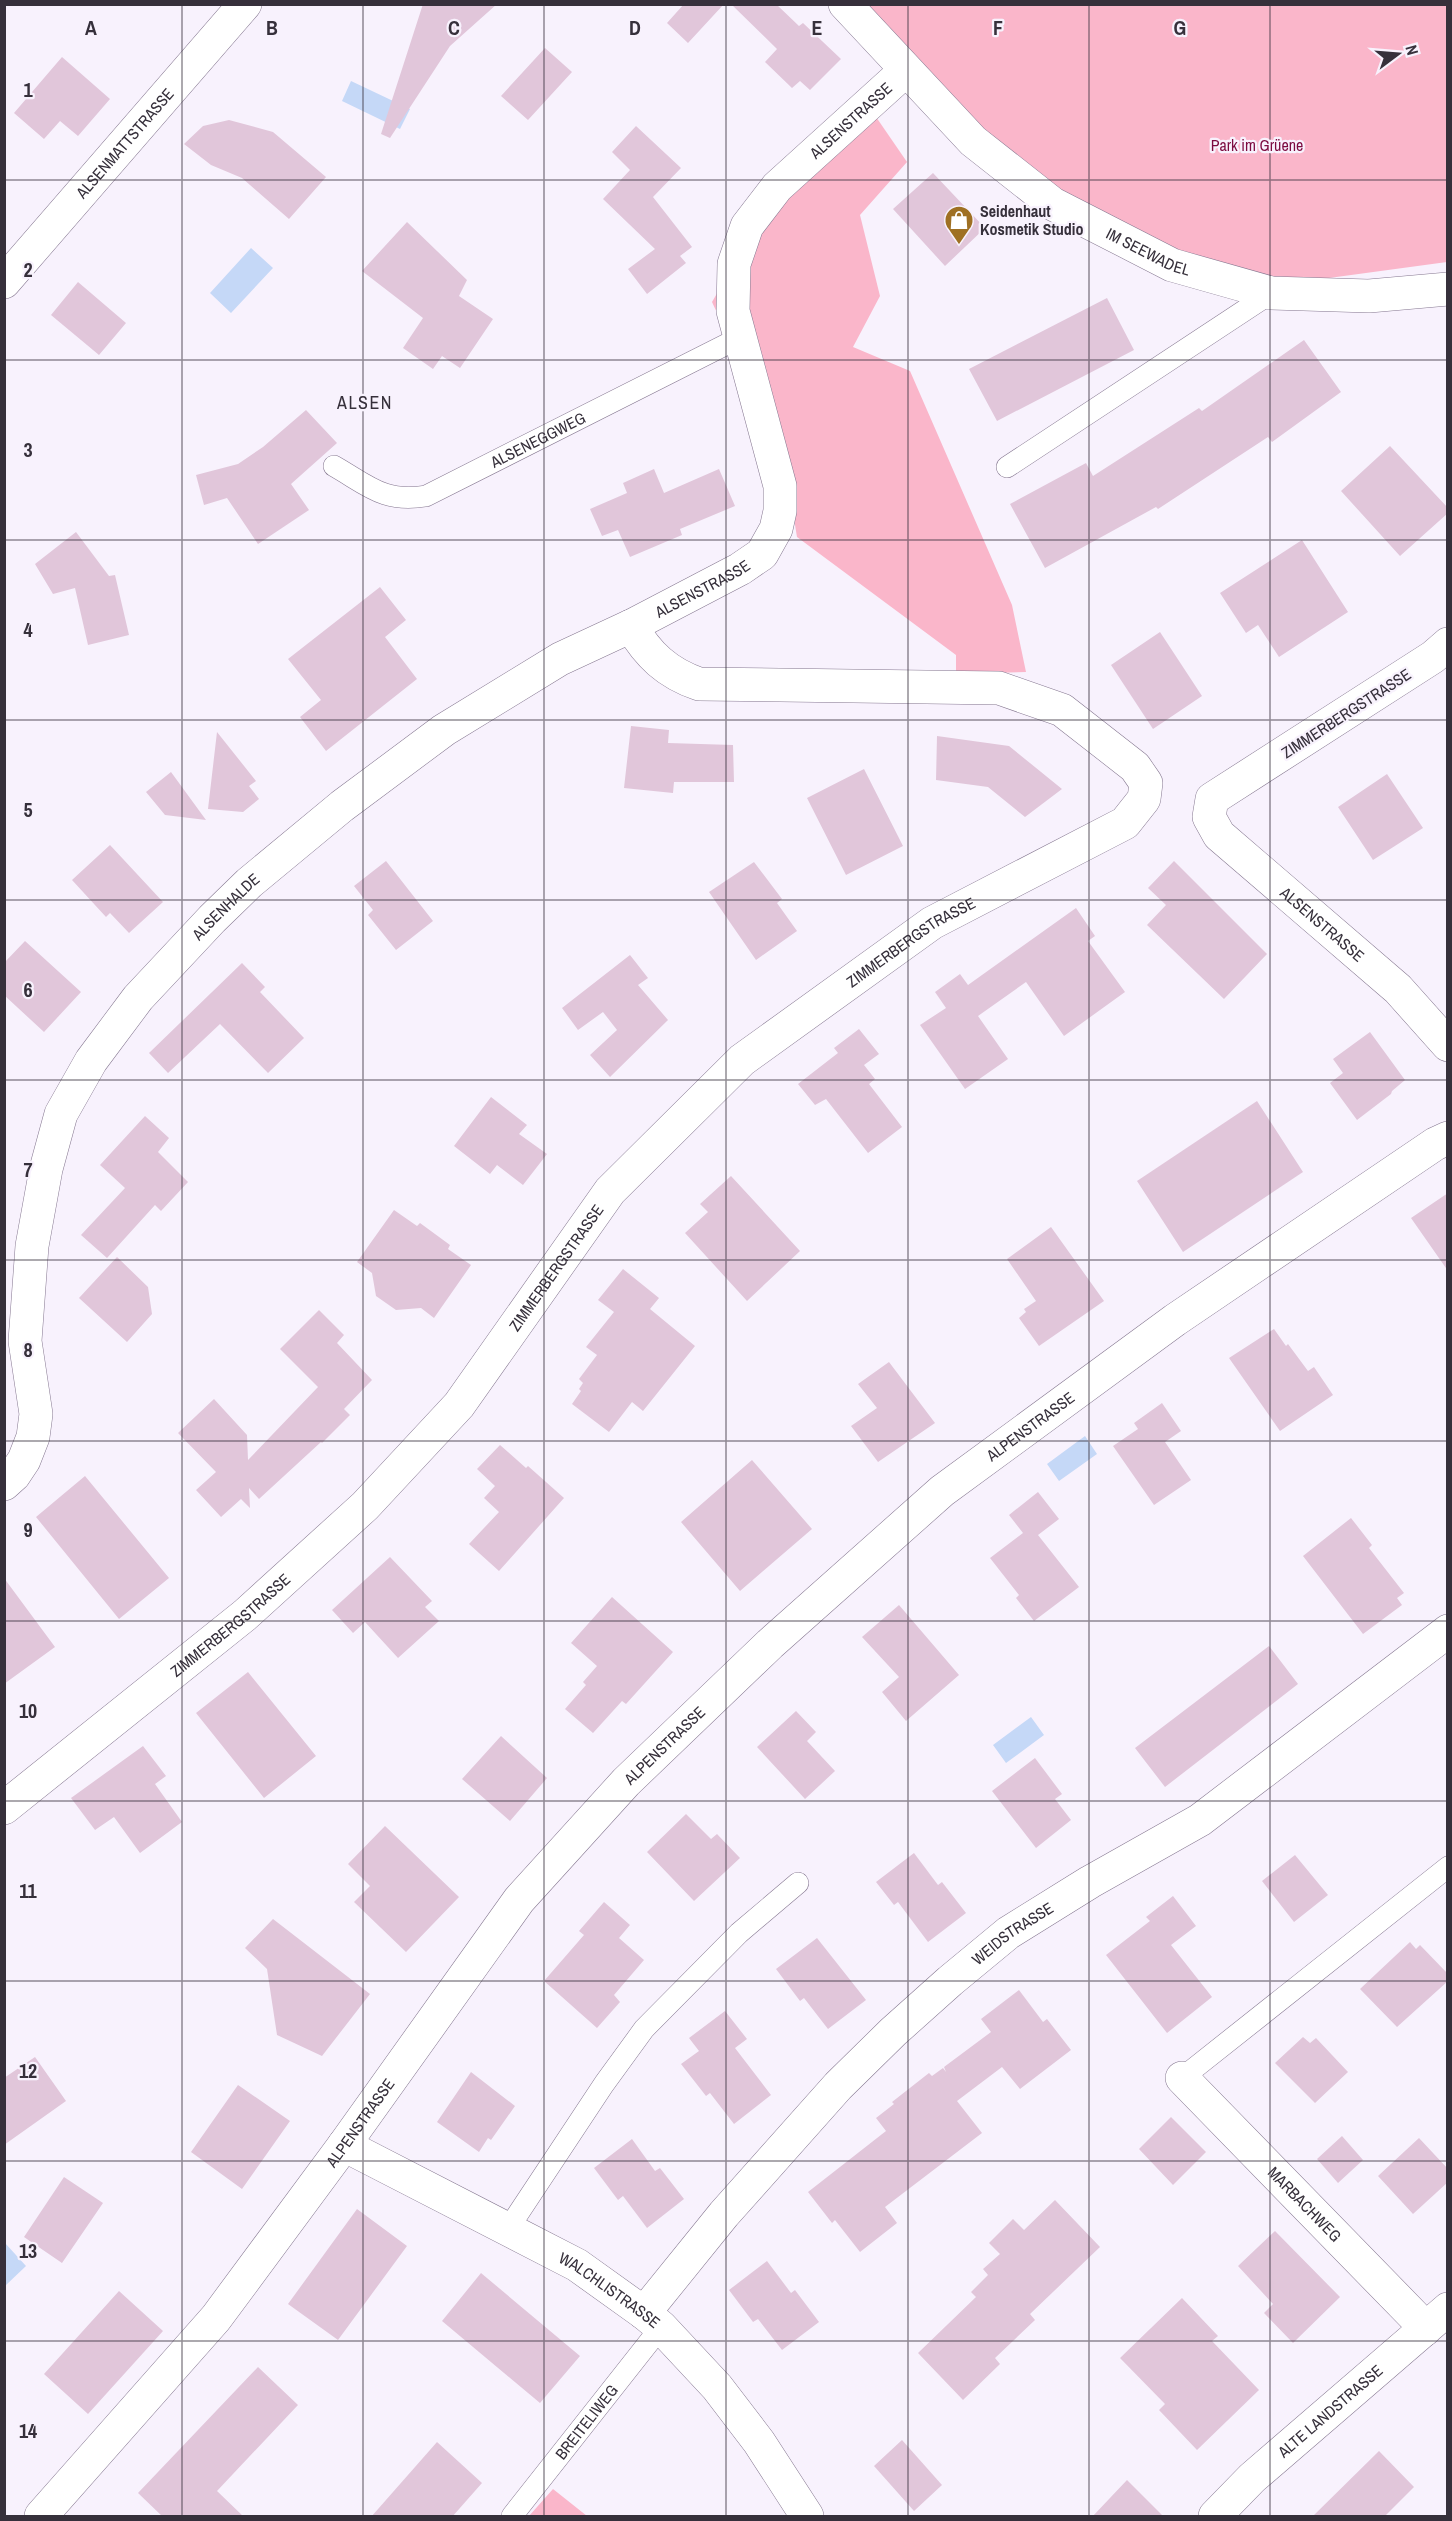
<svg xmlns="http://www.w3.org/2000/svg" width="1452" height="2521" font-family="'Archivo Narrow',sans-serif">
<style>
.green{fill:#fab6ca}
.water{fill:#c5d8f7}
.building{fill:#e1c6da}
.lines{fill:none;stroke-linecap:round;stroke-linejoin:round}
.lane-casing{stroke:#857790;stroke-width:22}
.street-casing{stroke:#857790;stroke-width:34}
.secondary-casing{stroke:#857790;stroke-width:34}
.lane{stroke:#fff;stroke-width:21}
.street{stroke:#fff;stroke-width:33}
.secondary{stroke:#fff;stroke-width:33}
.grid{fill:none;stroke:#36303b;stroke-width:1.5;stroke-opacity:0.55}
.labels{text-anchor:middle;stroke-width:4.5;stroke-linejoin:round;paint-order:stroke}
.street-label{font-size:16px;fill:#36303b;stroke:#f8f2fd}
.park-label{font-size:16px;fill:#7c0a40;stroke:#f8f2fd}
.poi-label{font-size:16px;font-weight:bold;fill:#36303b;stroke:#f8f2fd;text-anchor:start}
.neighbourhood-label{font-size:18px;letter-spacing:1.5px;fill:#36303b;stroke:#f8f2fd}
.grid-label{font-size:20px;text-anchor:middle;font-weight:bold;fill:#36303b;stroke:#f8f2fd;stroke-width:4.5;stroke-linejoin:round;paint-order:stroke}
</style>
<rect width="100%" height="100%" fill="#f8f2fd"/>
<path class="green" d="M861 5H1447V262L1234 291 1056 205Z
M874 114 907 162 860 215 880 296 853 347 910 371 1012 605 1026 672 956 674V655L797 537 784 457 712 302 758 223Z
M553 2489 587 2516H529Z"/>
<path class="water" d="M351 81 410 109 400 129 342 101Z
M251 248 273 268 231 313 210 293Z
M1085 1436 1097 1454 1059 1481 1047 1464Z
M1031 1717 1044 1735 1006 1763 993 1745Z
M5 2243 26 2266 5 2286 4 2285Z"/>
<path class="building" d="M423 4H497L450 46 390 138 381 134Z
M684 4H724L688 43 667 23Z
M731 4H776L799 26 803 23 841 59 810 90 800 81 792 88 765 62 777 49Z
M545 48 572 72 528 120 501 96Z
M62 57 110 99 78 136 60 121 44 139 14 113Z
M229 120 273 132 326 177 289 219 242 178 211 165 184 144 203 126Z
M636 126 681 168 653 197 692 247 680 256 686 263 647 294 628 269 655 249 603 199 630 170 612 152Z
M933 173 985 228 945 266 893 209Z
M407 222 467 280 459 296 493 319 460 368 442 356 433 369 403 348 423 318 362 271Z
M78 282 126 323 99 355 51 315Z
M1107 298 1134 350 997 421 969 369Z
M1304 340 1341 392 1272 442 1268 437 1158 509 1156 507 1045 568 1010 504 1086 463 1093 476 1199 408 1202 411Z
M306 410 337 443 291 484 309 510 258 544 227 498 204 505 196 475 238 464 263 447Z
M1390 446 1448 508V513L1400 556 1341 491Z
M654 469 664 493 719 469 735 506 680 529 682 535 630 557 618 530 602 536 590 509 627 493 623 483Z
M76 532 109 576 115 575 129 635 88 645 75 588 53 594 35 564Z
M1302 540 1348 612 1279 657 1258 625 1246 633 1220 593Z
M380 587 406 620 385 637 417 679 326 751 300 717 321 700 288 659Z
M1160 632 1202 696 1153 729 1111 665Z
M631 726 669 730 668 743 733 745 734 782H674L673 793 624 788Z
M217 732 256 781 249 786 259 799 243 812 208 809Z
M937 736 1009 746 1062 789 1025 817 988 787 936 780Z
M864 769 903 846 846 875 807 798Z
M171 772 206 820 165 815 146 792Z
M1387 774 1423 828 1373 860 1338 807Z
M110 845 163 902 129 933 110 913 106 917 72 880Z
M386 861 433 921 396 950 368 915 373 910 354 886Z
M1174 861 1267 954 1224 999 1147 925 1166 905 1148 888Z
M754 862 782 899 777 903 797 931 756 960 709 892Z
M1076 908 1095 936 1088 941 1125 992 1064 1036 1026 982 978 1016 1008 1059 965 1089 920 1025 946 1008 935 992 960 974 968 985Z
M25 941 81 992 44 1032 4 995V963Z
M630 955 648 978 638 985 668 1020 610 1077 590 1055 617 1030 603 1012 578 1030 562 1008Z
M242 963 265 987 260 992 304 1038 268 1073 220 1024 168 1073 149 1053Z
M859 1029 879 1054 864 1065 875 1079 869 1084 902 1127 868 1153 826 1099 815 1105 798 1084 838 1053 834 1048Z
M1370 1032 1405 1080 1392 1091 1391 1094 1357 1120 1330 1083 1343 1073 1333 1059Z
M491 1097 527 1125 519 1134 547 1154 523 1185 497 1165 490 1174 454 1146Z
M1257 1101 1303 1172 1183 1252 1137 1181Z
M145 1116 169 1138 158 1152 188 1182 161 1211 155 1205 107 1258 81 1235 125 1188 100 1165Z
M731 1176 800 1251 747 1301 685 1233 708 1212 700 1204Z
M1448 1193V1271L1411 1218Z
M394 1210 417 1226 420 1223 450 1245 448 1249 471 1265 434 1318 421 1308 396 1310 376 1296 372 1273 357 1262Z
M1051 1227 1104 1301 1039 1346 1019 1318 1026 1312 1024 1309 1036 1301 1007 1259Z
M117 1257 148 1287 152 1314 127 1342 79 1298Z
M623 1269 659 1298 650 1309 695 1346 643 1411 632 1402 609 1432 572 1404 581 1391 579 1389 583 1383 579 1379 597 1355 586 1347 614 1312 598 1300Z
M319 1310 344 1335 337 1343 372 1380 344 1409 350 1415 322 1443 321 1442 259 1499 249 1488 250 1508 241 1499 221 1517 196 1490 216 1472 178 1433 214 1399 247 1435 248 1460 318 1387 280 1349Z
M1274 1329 1286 1346 1288 1344 1308 1371 1314 1367 1333 1395 1280 1431 1229 1358Z
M889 1362 935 1423 878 1462 851 1426 877 1408 858 1384Z
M1162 1403 1181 1431 1165 1442 1191 1480 1154 1505 1113 1446 1138 1429 1134 1423Z
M500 1445 526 1468 528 1466 564 1498 499 1571 469 1544 499 1512 484 1498 495 1486 477 1469Z
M752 1460 812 1529 740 1591 681 1522Z
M85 1476 169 1578 119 1619 36 1517Z
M1038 1492 1059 1519 1038 1535 1079 1587 1034 1621 1016 1598 1019 1595 990 1558 1023 1533 1009 1515Z
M1351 1518 1372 1545 1369 1548 1404 1593 1397 1598 1402 1605 1363 1634 1303 1556Z
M390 1557 432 1601 425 1607 439 1621 398 1658 365 1622 353 1633 332 1610Z
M4 1578 55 1647 4 1684Z
M612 1597 673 1652 626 1704 622 1701 593 1733 565 1709 586 1685 583 1682 597 1666 571 1643Z
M899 1605 959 1675 906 1721 882 1692 899 1677 862 1637Z
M1269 1646 1298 1684 1165 1787 1135 1748Z
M248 1672 316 1756 264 1798 196 1713Z
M796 1711 816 1732 807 1741 835 1771 805 1799 757 1747Z
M501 1736 547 1778 510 1821 462 1779Z
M143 1746 166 1776 155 1784 182 1822 140 1853 114 1817 95 1830 71 1798Z
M1035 1758 1062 1794 1055 1799 1071 1820 1036 1848 992 1791Z
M686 1814 711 1839 717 1834 740 1858 694 1901 647 1852Z
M385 1826 459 1897 406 1952 354 1902 370 1886 348 1864Z
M914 1853 938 1885 942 1882 966 1913 928 1942 898 1902 894 1905 876 1882Z
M1295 1855 1328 1895 1294 1922 1262 1881Z
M1173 1896 1196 1926 1171 1945 1212 1997 1167 2033 1106 1955 1150 1921 1146 1917Z
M604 1902 630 1925 619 1938 644 1960 614 1995 620 2002 597 2028 544 1981 584 1935 579 1931Z
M273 1919 370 1994 322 2056 277 2035 267 1969 245 1948Z
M817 1938 866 2000 828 2029 804 1998 800 2001 776 1969Z
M1410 1942 1416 1949 1420 1945 1448 1974V1981L1397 2027 1360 1989Z
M1019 1990 1043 2022 1047 2019 1071 2050 1020 2089 1002 2067 957 2101 982 2133 885 2207 897 2223 860 2252 835 2220 832 2223 808 2192 886 2131 876 2118 894 2104 892 2102 929 2073 932 2076 943 2068 946 2072 944 2067 991 2032 981 2019Z
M725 2011 747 2039 735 2048 771 2095 734 2124 710 2093 706 2096 681 2064 699 2051 689 2038Z
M1303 2037 1310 2043 1316 2038 1348 2072 1315 2103 1275 2063Z
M35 2057 66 2101 4 2145V2078Z
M471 2072 515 2106 491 2140 488 2138 479 2152 437 2122Z
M238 2085 290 2121 242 2189 191 2152Z
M1171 2117 1206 2152 1173 2185 1139 2149Z
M1342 2136 1363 2160 1338 2183 1317 2159Z
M1419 2138 1448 2169V2182L1413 2214 1378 2176Z
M632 2139 655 2171 660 2168 684 2199 647 2228 623 2196 618 2200 594 2168Z
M64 2177 103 2203 62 2263 24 2237Z
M1055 2200 1100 2247 1030 2314 1035 2320 995 2358 1000 2364 963 2400 918 2353 976 2297 971 2292 988 2275 983 2269 1000 2254 989 2243 1013 2219 1024 2230Z
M357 2209 407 2246 338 2340 288 2304Z
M1275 2231 1340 2297 1293 2343 1264 2313 1273 2304 1238 2266Z
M767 2261 791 2293 795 2290 819 2322 782 2350 758 2319 753 2322 729 2290Z
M481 2273 580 2356 540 2403 442 2321Z
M119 2291 163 2331 88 2414 44 2374Z
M1182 2298 1218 2336 1212 2341 1259 2390 1197 2450 1159 2410 1165 2404 1120 2358Z
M258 2367 298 2405 217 2491 244 2517H163L138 2493Z
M902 2440 942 2485 914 2511 874 2466Z
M437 2442 482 2483 452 2517H371Z
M1379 2451 1414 2487 1384 2517H1312Z
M1127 2480 1164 2517H1092Z"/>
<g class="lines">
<g class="lane-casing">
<g id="lane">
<path id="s1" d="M334 466C369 486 384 503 426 496L739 338"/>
<path d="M1007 467 1271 293"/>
<path d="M1182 2078 1448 1867"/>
<path d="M508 2229 604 2084 644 2029 739 1933 798 1883"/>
<path id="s2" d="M512 2516 661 2327"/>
</g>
</g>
<g class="street-casing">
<g id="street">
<path id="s3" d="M845 4 973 141 1053 204 1172 265 1271 293 1369 296 1448 289"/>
<path id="s4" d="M4 282 245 4"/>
<path id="s5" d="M1448 644 1433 657 1212 799 1209 817 1219 835 1398 989 1448 1045"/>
<path id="s6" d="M4 1484 14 1475 24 1460 33 1437 36 1414 25 1341 32 1246 46 1169 61 1114 91 1061 138 998 212 919 249 883 342 806 444 730 560 659 631 626 740 569 762 554 776 529 780 511V486L733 311 734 264 747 226 777 187 905 71"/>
<path id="s7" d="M4 1808 245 1615 365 1506 459 1405 610 1191 742 1060 932 923 1125 823 1144 799 1146 783 1135 767 1062 710 999 688 699 684C667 673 648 655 631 626"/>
<path id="s8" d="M1182 2078 1414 2316 1424 2330"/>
<path id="s9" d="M344 2145 577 2265 644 2313 661 2327 717 2387 759 2442 807 2516"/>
<path id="s10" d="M644 2313 724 2214 838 2086 893 2032 950 1981 1008 1933 1090 1882 1200 1820 1448 1631"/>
<path id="s11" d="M41 2516 216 2318 344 2145 519 1900 626 1782 770 1644 942 1491 1175 1320 1435 1144 1448 1138"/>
</g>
</g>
<g class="secondary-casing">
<g id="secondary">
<path id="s12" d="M1215 2516 1252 2478 1448 2309"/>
</g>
</g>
<use href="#lane" class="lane"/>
<use href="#street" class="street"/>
<use href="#secondary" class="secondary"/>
</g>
<path class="grid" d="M182 4V2516M363 4V2516M544 4V2516M726 4V2516M908 4V2516M1089 4V2516M1270 4V2516M4 180H1448M4 360H1448M4 540H1448M4 720H1448M4 900H1448M4 1080H1448M4 1260H1448M4 1441H1448M4 1621H1448M4 1801H1448M4 1981H1448M4 2161H1448M4 2341H1448"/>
<defs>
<g id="shop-pin" transform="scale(1.5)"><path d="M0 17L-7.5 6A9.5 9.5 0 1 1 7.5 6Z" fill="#9f7023" stroke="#f8f2fd"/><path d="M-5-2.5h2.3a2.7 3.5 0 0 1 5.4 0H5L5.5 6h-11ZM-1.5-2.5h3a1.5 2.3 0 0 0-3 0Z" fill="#fff"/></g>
</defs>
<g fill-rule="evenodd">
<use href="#shop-pin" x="959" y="220"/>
</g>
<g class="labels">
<g class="street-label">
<text dy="6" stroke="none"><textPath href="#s6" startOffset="1784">ALSENSTRASSE</textPath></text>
<text dy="6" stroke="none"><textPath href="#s4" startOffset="184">ALSENMATTSTRASSE</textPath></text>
<text dy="6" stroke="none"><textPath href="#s3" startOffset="396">IM SEEWADEL</textPath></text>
<text dy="6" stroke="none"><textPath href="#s1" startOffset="225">ALSENEGGWEG</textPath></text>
<text dy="6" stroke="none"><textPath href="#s6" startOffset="1226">ALSENSTRASSE</textPath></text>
<text transform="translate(1346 713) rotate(-33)" y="6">ZIMMERBERGSTRASSE</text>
<text dy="6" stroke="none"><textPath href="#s6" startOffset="650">ALSENHALDE</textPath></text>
<text dy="6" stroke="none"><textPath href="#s5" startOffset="458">ALSENSTRASSE</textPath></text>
<text dy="6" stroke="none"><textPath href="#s7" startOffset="1263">ZIMMERBERGSTRASSE</textPath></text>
<text dy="6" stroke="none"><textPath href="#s7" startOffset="777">ZIMMERBERGSTRASSE</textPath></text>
<text dy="6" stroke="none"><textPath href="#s11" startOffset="1479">ALPENSTRASSE</textPath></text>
<text dy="6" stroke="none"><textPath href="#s7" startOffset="291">ZIMMERBERGSTRASSE</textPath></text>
<text dy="6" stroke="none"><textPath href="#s11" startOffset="993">ALPENSTRASSE</textPath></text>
<text dy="6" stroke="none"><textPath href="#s10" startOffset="531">WEIDSTRASSE</textPath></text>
<text dy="6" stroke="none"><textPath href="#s11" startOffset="507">ALPENSTRASSE</textPath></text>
<text dy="6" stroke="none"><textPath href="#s8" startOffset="176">MARBACHWEG</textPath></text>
<text dy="6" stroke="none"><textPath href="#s9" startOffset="303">WALCHLISTRASSE</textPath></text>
<text dy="6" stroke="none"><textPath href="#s12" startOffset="156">ALTE LANDSTRASSE</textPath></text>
<text dy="6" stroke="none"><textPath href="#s2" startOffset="120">BREITELIWEG</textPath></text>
</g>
<g class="park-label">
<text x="1257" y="151">Park im Grüene</text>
</g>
<g class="poi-label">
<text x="980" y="217">Seidenhaut<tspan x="980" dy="18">Kosmetik Studio</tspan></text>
</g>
<g class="neighbourhood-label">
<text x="365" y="409">ALSEN</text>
</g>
</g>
<g class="grid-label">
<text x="91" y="35">A</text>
<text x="272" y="35">B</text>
<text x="454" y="35">C</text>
<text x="635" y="35">D</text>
<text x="817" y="35">E</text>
<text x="998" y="35">F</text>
<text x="1180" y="35">G</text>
<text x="28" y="97">1</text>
<text x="28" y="277">2</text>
<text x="28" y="457">3</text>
<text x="28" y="637">4</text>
<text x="28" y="817">5</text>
<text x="28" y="997">6</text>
<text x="28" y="1177">7</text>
<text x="28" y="1357">8</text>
<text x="28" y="1537">9</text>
<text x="28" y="1718">10</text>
<text x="28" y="1898">11</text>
<text x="28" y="2078">12</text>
<text x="28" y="2258">13</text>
<text x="28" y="2438">14</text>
</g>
<rect width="1452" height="2521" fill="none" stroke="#36303b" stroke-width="12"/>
<g transform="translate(1398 54) rotate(74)" stroke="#f8f2fd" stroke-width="4.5" paint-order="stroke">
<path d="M0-4.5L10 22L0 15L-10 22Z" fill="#36303b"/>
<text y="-9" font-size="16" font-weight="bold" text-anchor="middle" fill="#36303b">N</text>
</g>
</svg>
